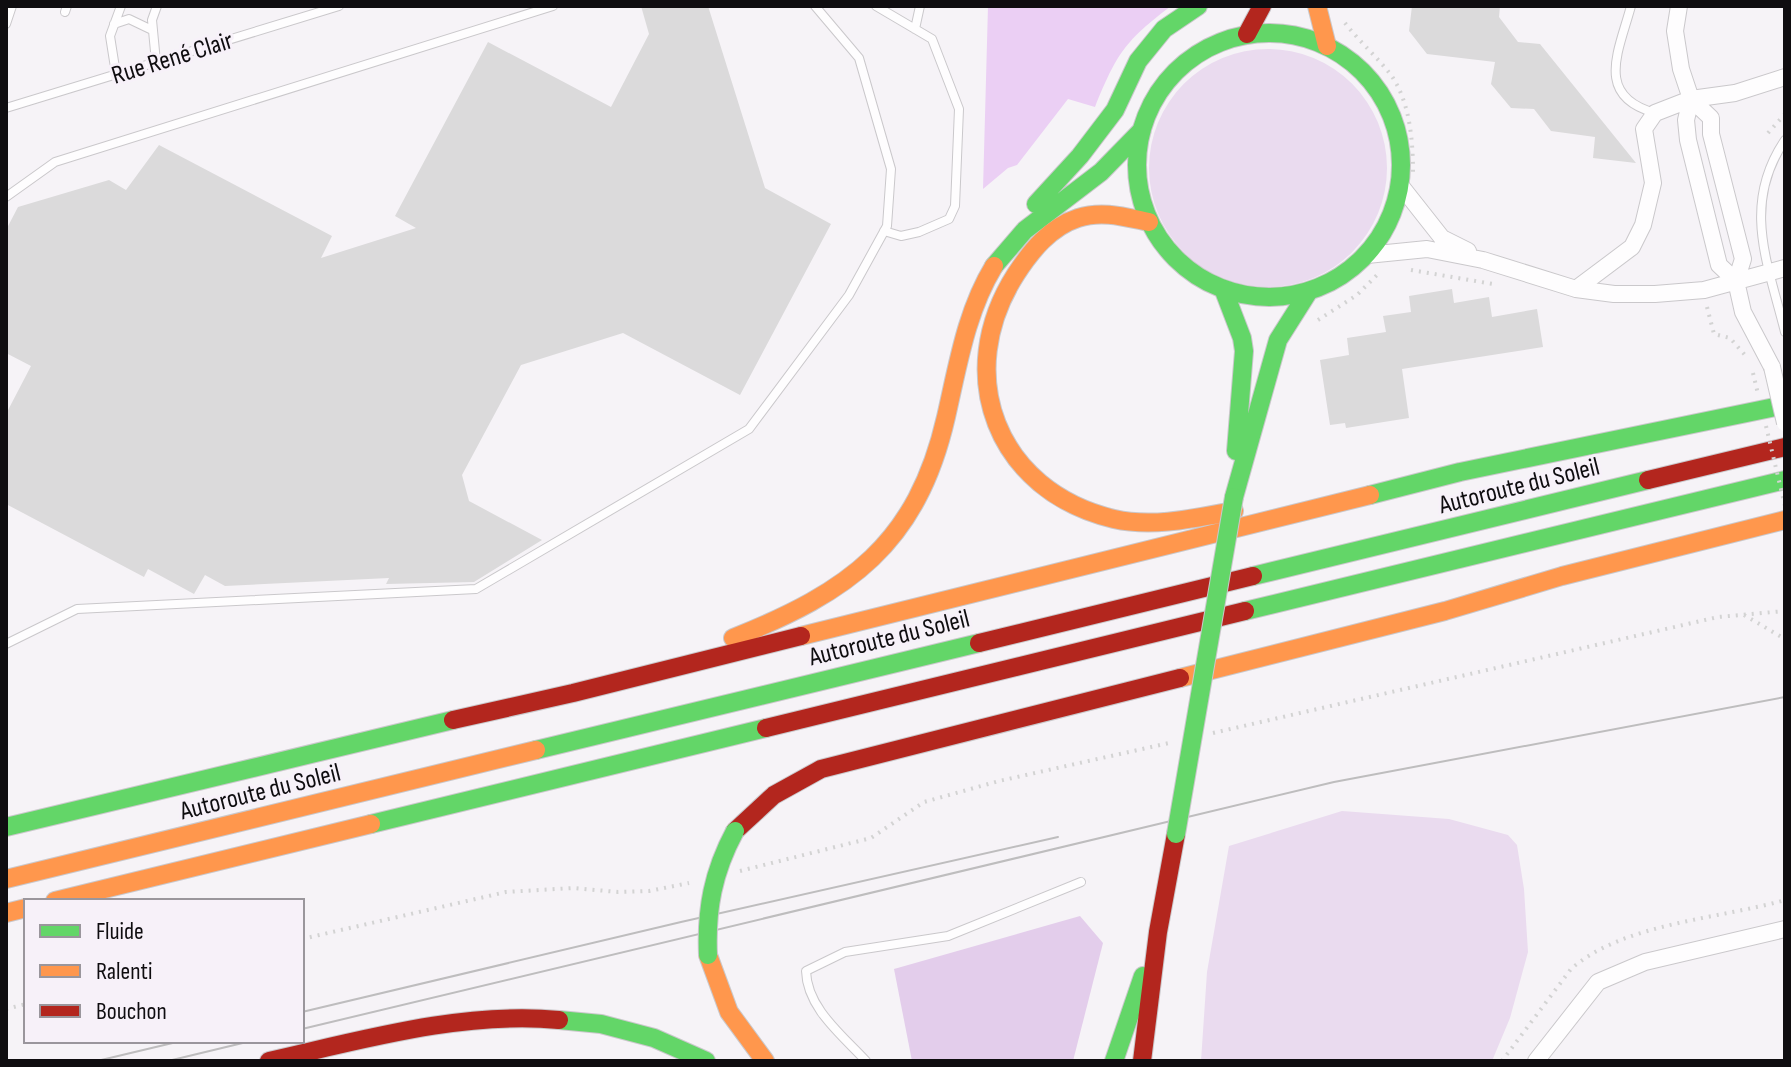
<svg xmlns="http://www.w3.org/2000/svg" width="1791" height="1067" font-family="'Sofia Sans Condensed',sans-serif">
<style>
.green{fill:#eadbef}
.forest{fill:#e3cdeb}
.water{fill:#ebcff4}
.building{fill:#dbdadb}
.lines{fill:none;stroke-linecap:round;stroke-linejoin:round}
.lane-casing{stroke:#cac8cb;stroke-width:10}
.street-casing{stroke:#cac8cb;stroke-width:18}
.fast-casing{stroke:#cac8cb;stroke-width:20}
.slow-casing{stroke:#cac8cb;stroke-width:20}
.jam-casing{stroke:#cac8cb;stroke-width:20}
.path{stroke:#d3d3d3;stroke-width:4;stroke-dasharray:2 6;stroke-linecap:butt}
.lane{stroke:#fefdfe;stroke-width:8}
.street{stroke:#fefdfe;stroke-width:16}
.fast{stroke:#63d668;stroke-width:18}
.slow{stroke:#ff974d;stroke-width:18}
.jam{stroke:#b3261e;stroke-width:18}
.tram{stroke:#bebdbe;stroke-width:2}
.street-bridge-casing{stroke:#cac8cb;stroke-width:18;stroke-linecap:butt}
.fast-bridge-casing{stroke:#cac8cb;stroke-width:20;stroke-linecap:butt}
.path-bridge{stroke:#d3d3d3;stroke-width:4;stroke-dasharray:2 6;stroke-linecap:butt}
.street-bridge{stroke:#fefdfe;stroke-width:16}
.fast-bridge{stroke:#63d668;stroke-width:18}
.labels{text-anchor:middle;stroke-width:6;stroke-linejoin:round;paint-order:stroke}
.street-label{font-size:26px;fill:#0f0d10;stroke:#f7f1f9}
</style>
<rect width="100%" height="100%" fill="#f6f3f7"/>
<path class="green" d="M1149 168a119 119 0 1 1 238 0a119 119 0 1 1-238 0Z
M1342 811 1449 819 1508 835 1517 845 1524 889 1528 952 1510 1018 1492 1061H1201L1207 972 1229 846Z"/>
<path class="forest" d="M1080 916 1103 943 1073 1061H912L894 969Z"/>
<path class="water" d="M988 6H1171C1125 41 1117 53 1095 107L1068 99 1017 165 1008 168 983 189Z"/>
<path class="building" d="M641 6H708L765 188 831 224 740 395 623 333 521 365 462 475 469 501 542 540 474 582 386 584 389 578 225 586 205 575 194 594 148 569 144 577 6 504V414L31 366 6 353V230L18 207 109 180 126 190 159 145 332 236 321 258 416 228 395 216 488 42 611 107 649 34Z
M1412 6H1500L1499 17 1518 42 1540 44 1636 163 1593 158 1595 137 1551 131 1534 109 1511 108 1491 84 1495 62 1427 54 1409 31Z
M1452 289 1454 303 1489 297 1492 317 1537 309 1543 347 1402 369 1409 418 1346 428 1345 423 1330 425 1320 360 1349 355 1347 338 1386 332 1383 316 1411 312 1409 296Z"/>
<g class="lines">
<g class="lane-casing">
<path id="lane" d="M876 6 932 39 959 109 955 206 949 219 919 232 901 236 884 231
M1631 6C1619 51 1594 96 1655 113
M65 12 67 6
M6 24 12 6
M114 24 129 19 152 30
M915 29 920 6
M156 62 152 20 157 6
M116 74 110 36 121 6
M6 108 339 6
M1785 140C1741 205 1768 263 1785 332
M6 197 55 162 553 6
M6 644 77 609 476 589 749 429 849 295 887 226 891 169 859 58 815 6
M866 1061C842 1035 807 1008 806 971L845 952 948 936 1081 882"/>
</g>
<g class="street-casing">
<path id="street" d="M1679 6 1675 31 1681 69 1691 99 1686 120 1688 140 1719 265 1736 281
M1691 99 1711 118V134L1743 259 1736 281 1743 312 1772 367
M1401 186 1442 238 1468 251
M1367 255 1427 249 1483 260 1576 289 1614 294H1655L1704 290 1785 268
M1576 289 1632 247 1643 225 1653 183 1644 129 1655 113 1691 99 1735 93 1785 77
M1536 1061 1598 982 1645 962 1785 929"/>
</g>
<g class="fast-casing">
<path id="fast" d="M1137 165a132 132 0 1 1 264 0a132 132 0 1 1-264 0Z
M1036 204 1080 156 1115 110 1138 61 1164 29 1198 6
M994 266 1025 230 1101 172 1142 130
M1224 291 1242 338 1244 351 1236 451
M1370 495 1460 472 1785 405
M1234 497 1278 340 1309 291
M1253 576 1648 480
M1245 611 1785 480
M536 750 979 643
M371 824 766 728
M6 827 453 720
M559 1020 601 1024 654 1038 706 1061
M1114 1061 1143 976"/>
</g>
<g class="slow-casing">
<path id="slow" d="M1317 6 1327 46
M1149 222C1125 217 1102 210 1078 218 1050 227 1031 251 1016 274 952 374 996 491 1114 519 1153 528 1196 518 1234 511
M801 636 1370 495
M733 638C849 592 917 544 946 417 958 365 966 312 994 266
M1180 678 1445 611 1562 576 1785 520
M6 879 536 750
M55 901 371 824
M6 913 26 908
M708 955 729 1012 765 1061"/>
</g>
<g class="jam-casing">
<path id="jam" d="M1247 34 1262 6
M1648 480 1785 447
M979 643 1253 576
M453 720 573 693 801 636
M766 728 1245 611
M735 831 774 795 821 769 1180 678
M269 1061C362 1040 462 1011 559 1020
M1142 1061 1158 932 1176 834"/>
</g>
<path class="path" d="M1345 23C1359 41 1377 57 1391 75 1410 102 1413 141 1413 173
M1768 133 1785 114
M1411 270 1493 284
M1707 307 1714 334 1730 338 1745 355
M1318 320 1357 295 1380 272
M1744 615 1785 639
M1213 733 1718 617 1785 611
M740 871 871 838 924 802 999 781 1169 743
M302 939 506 892 573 888 618 892 649 891 689 883
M6 1009 26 1004
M1502 1061 1571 969C1623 923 1719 919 1785 900"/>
<use href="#lane" class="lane"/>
<use href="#street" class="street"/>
<use href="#fast" class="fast"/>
<use href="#slow" class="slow"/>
<use href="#jam" class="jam"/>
<path class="tram" d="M302 1012 681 922 1058 837
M302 1029 1334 782 1785 697
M97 1061 181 1041
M168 1061 251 1041"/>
<g class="street-bridge-casing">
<path id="street-bridge" d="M1772 367 1785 423"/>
</g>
<g class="fast-bridge-casing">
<path id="fast-bridge" d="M1176 834 1234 497
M708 955C706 909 713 872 735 831"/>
</g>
<path class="path-bridge" d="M1753 373 1758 394
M1766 426 1785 506"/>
<use href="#street-bridge" class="street-bridge"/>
<use href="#fast-bridge" class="fast-bridge"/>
</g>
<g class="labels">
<g class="street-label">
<text transform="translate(172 57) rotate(-17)" y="9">Rue René Clair</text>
<text transform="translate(1519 485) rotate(-14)" y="9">Autoroute du Soleil</text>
<text transform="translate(889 637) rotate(-14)" y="9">Autoroute du Soleil</text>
<text transform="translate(260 791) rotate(-14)" y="9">Autoroute du Soleil</text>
</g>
</g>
<rect width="1791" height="1067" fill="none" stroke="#0f0d10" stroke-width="16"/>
<rect x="24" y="899" width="280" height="144" fill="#f7f1f9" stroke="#9a969c" stroke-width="2"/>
<rect x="40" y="925" width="40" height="12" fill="#63d668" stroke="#9a969c" stroke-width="2"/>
<text x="96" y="939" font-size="24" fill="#0f0d10">Fluide</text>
<rect x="40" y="965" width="40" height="12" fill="#ff974d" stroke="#9a969c" stroke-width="2"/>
<text x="96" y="979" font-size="24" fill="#0f0d10">Ralenti</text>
<rect x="40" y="1005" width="40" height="12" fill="#b3261e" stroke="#9a969c" stroke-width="2"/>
<text x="96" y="1019" font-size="24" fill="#0f0d10">Bouchon</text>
</svg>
